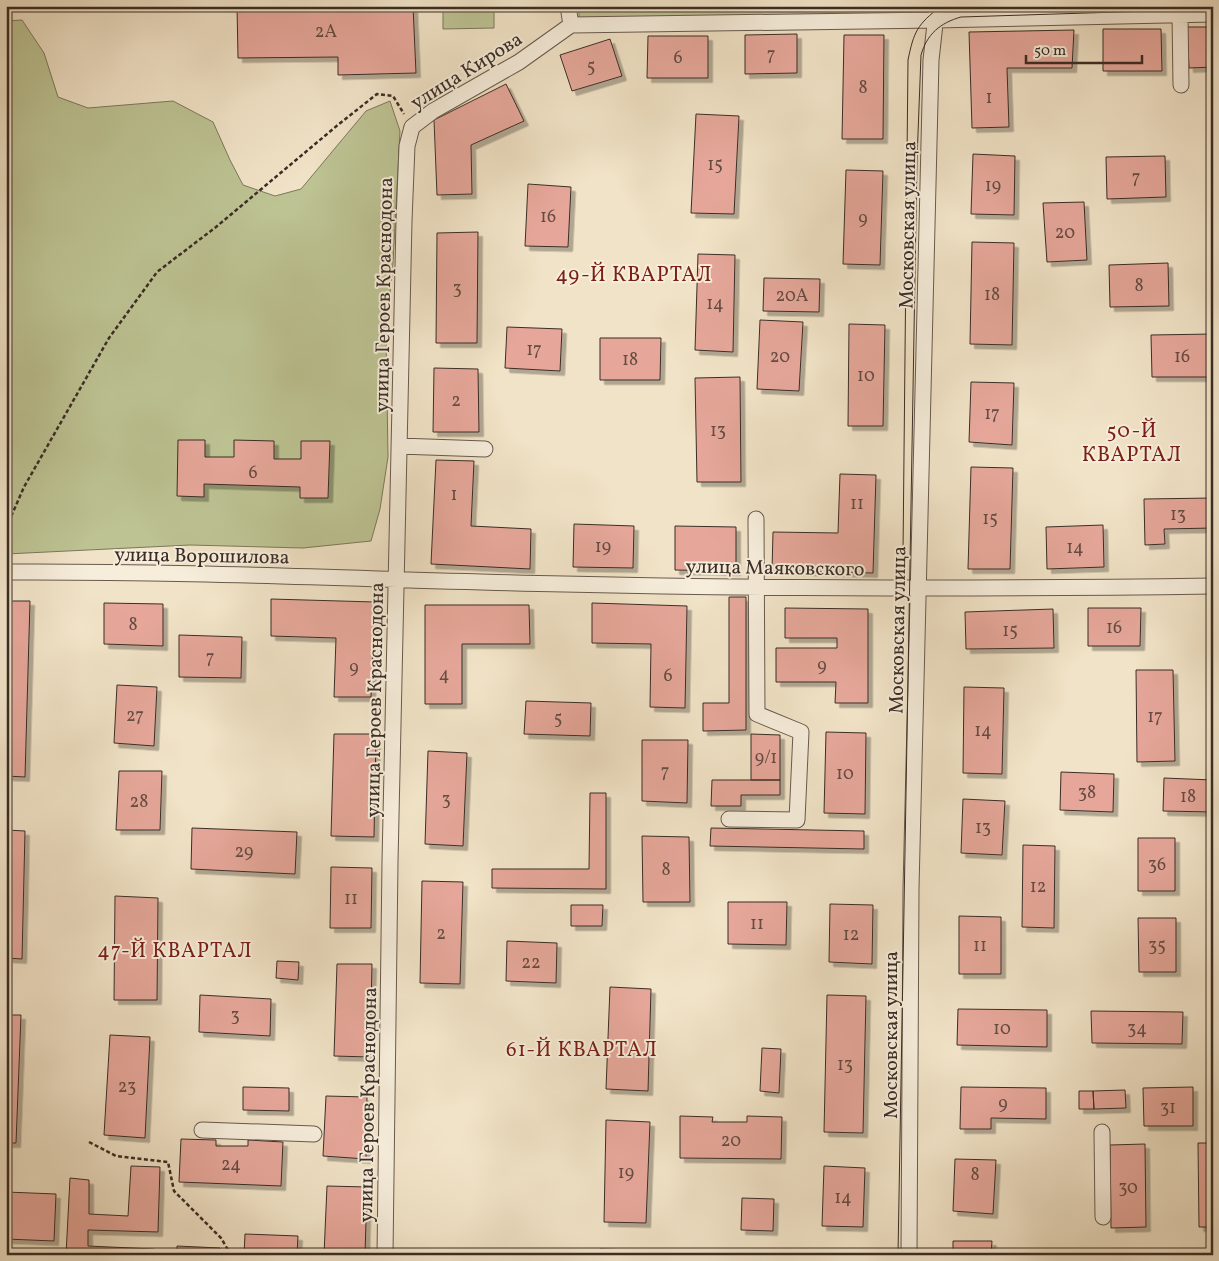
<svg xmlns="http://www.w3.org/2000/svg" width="1219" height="1261" font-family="Vollkorn,serif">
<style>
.green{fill:#bdc393;stroke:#7c785c}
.building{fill:#e6a79a;stroke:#3a2d26;filter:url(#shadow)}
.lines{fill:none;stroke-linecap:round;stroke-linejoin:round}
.minor-casing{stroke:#685a4e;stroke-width:17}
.path{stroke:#3a2d26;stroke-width:2.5;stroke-dasharray:4 2.5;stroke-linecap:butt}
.minor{stroke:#f6eddb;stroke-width:15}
.tram{stroke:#3a2d26;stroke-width:1}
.labels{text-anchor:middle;stroke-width:4;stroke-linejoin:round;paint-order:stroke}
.number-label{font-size:18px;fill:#654c43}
.street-label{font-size:20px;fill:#3a2d26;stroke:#f6eddb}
.neighbourhood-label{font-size:21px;letter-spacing:1px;fill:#7a1f14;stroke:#f6eddb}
</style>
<defs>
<filter id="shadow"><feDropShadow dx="4.5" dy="4.5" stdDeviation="0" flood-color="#0004"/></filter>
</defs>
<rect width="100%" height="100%" fill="#f1e3c7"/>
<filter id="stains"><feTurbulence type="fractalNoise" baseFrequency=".004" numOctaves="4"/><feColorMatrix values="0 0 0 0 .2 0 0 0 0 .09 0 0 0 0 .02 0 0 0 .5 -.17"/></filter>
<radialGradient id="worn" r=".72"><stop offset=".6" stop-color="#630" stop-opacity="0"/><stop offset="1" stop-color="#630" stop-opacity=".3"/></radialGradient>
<path class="green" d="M443 6H494V28L443 29Z
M579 6H897V13L579 19Z
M22 20 44 53 58 97 88 108 173 101 213 122 230 160 243 185 275 196 301 189 366 111 390 101 400 131 393 264 386 331 388 457 380 509 371 541 303 548 190 545 6 554V21Z"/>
<path class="building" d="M237 6H413L416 73 338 75V57L238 58Z
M1187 27H1213V67L1189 68Z
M1103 29H1161L1162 71H1103Z
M1074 30 1072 68H1007L1009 127 972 128 969 32Z
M797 34V73L745 74V35Z
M844 35H884L883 139H842Z
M648 36H708V78H647Z
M610 39 622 76 572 91 560 55Z
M506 84 524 121 471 145 472 194 437 195 434 120Z
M696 114 739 116 734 214 691 213Z
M973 154 1015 156 1014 215 971 214Z
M1165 156 1166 197 1107 199 1106 157Z
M846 170 883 171 880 265 843 264Z
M528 184 571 187 568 247 525 246Z
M1084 202 1087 260 1047 262 1043 203Z
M478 232 477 343H436L437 233Z
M972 242 1014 243 1012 345 970 344Z
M698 254 735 255 733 352 695 350Z
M1168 263 1169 306 1110 307 1109 265Z
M764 278 820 279 819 312 763 311Z
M760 320 803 322 799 391 757 389Z
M849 324 885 325 883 426H848Z
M507 327 562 329 560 371 505 368Z
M1213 334V377H1152L1151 335Z
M600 338H661L660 380H600Z
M434 368 478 369 479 432H433Z
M740 377 741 482H697L695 378Z
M971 382 1014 383 1012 445 969 442Z
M178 440H205V457H234V440L274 441V459H301V441H330L328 498H300V487L204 484V497L177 496Z
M436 460 474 461 471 526 531 529 530 569 431 564Z
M971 467 1013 468 1010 569H968Z
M840 474 876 475 873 573 772 570 773 532 838 533Z
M1213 498V528L1164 529 1165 544 1145 545 1144 499Z
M574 524 634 526 633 568 573 567Z
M1103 525 1104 567 1047 569 1046 527Z
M675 526 736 527V571L675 570Z
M729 597H746V730L703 731V703H729Z
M271 599 375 602 371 697H334L336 638 271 636Z
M6 601H30L25 777 6 776Z
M104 603 163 604V646L104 644Z
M592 603 687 606 685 708 650 707 651 644 592 643Z
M425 605H529L530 644H462V704H425Z
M785 608 868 609V703H835L836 682H776V648H837V638H785Z
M1088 608H1141L1140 646H1088Z
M1053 609 1054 648 966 649 965 612Z
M179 635 242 637 241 678 179 677Z
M1136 670H1173L1175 761 1137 762Z
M117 685 157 687 154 746 114 743Z
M964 687 1004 688 1002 774 963 773Z
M526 701 591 703 590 736 524 734Z
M826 732 866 733 865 814 824 813Z
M334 734H376L374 837 331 836Z
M751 734 780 735V780H751Z
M642 740H688L687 803 642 801Z
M428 751 467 753 463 846 425 844Z
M119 771H162L160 830H116Z
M1061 772 1114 774 1113 812 1060 810Z
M1164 778 1213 780V812L1163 811Z
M712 780H780V795H741V806H711Z
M590 793H606V889L492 888V869H589Z
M963 799 1005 801 1002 855 961 853Z
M192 828 297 832 295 874 191 869Z
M711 828 864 831V849L710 846Z
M6 830 25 831 22 959 6 958Z
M642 836 689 837 690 902H643Z
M1138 838H1175V891H1138Z
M1023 845 1055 846 1054 928 1022 927Z
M331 867 372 868 371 928H330Z
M422 881 463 882 460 984 420 983Z
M115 896 158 898 157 1000H114Z
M728 902H787L786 945 728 944Z
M830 904 873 905 872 964 829 962Z
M571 905H603L602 926H571Z
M959 916 1001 917V974H959Z
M1138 918H1176V972H1139Z
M507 941 557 943 556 983 506 981Z
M277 961 299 962 298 980 276 978Z
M337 964H372L370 1057 334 1056Z
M610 987 651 989 648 1091 606 1089Z
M200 995 271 999 270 1036 199 1032Z
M827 995 866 996 863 1133 824 1132Z
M958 1009 1047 1010V1047L957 1045Z
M1091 1011 1183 1012 1182 1044 1092 1043Z
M6 1015H21L16 1143H6Z
M110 1035 150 1037 145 1138 104 1135Z
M762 1048 781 1049 779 1093 760 1091Z
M243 1087 289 1088V1111L243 1110Z
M961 1087 1046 1088V1119L991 1118V1129H960Z
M1193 1087V1126H1144L1143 1088Z
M1125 1090 1126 1108 1094 1109 1093 1091Z
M1079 1091H1093L1094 1109H1079Z
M326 1096 367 1097 366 1159 323 1156Z
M680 1116 713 1117 712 1122H747V1116L782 1117 781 1159 680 1158Z
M606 1120 650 1122 646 1223 604 1222Z
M181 1139 216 1140V1146H248V1140L283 1142 281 1186 179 1182Z
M1198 1143H1213V1227H1199Z
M1145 1144 1146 1227 1111 1228 1110 1145Z
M955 1159 996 1160 993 1214 953 1211Z
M131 1166 160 1167 158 1232 88 1230V1246L154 1249V1255H66L70 1178 89 1180V1214L128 1216Z
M824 1166 865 1168 863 1227 822 1226Z
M327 1186 367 1187 365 1255H324Z
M6 1192 56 1194 54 1241 6 1239Z
M742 1198 774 1199 773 1231 741 1230Z
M245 1234 298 1236 297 1255H244Z
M953 1241H992L991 1255H953Z
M177 1246 220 1248V1255H177Z
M600 1249 641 1250V1255H600Z"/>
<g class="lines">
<g class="minor-casing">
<path id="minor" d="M568 6 571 25
M1180 15 1181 85
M399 446 485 449
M6 572C192 571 378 580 564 584 780 589 996 589 1213 586
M729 819 797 820 801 732 757 714 756 519
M202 1130 314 1134
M1102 1132 1103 1217
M385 1255 390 862 404 221 407 146 412 127 433 111 519 62 571 25 935 20 1213 14
M909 1255 911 889 931 60 937 6"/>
</g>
<path class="path" d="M6 528 24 487 109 338 157 272 216 227 339 124 377 94 393 96 404 114
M89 1142 116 1156 168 1162 174 1191 221 1238 231 1255"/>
<use href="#minor" class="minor"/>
<path class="tram" d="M903 554 908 60C914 31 917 25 941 6
M898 1255 917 160 921 55C927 34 940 23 961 17L1213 9"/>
</g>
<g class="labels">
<g class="number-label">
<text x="326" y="37">2А</text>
<text x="771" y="60">7</text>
<text x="678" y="63">6</text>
<text x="591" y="72">5</text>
<text x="863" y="93">8</text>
<text x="989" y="103">1</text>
<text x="715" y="170">15</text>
<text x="1136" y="183">7</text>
<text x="993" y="191">19</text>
<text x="548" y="222">16</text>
<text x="863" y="224">9</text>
<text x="1065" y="238">20</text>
<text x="1139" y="291">8</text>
<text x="457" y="294">3</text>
<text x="992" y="300">18</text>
<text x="792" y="301">20А</text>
<text x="715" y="309">14</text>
<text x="534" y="355">17</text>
<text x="780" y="362">20</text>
<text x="1182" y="362">16</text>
<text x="630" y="365">18</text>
<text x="866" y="381">10</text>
<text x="456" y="406">2</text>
<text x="992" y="419">17</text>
<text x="718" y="436">13</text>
<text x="253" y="478">6</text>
<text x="454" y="500">1</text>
<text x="857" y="509">11</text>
<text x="1178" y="520">13</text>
<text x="990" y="524">15</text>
<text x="603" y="552">19</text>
<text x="1075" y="553">14</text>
<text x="133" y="630">8</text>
<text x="1114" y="633">16</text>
<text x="1010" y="636">15</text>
<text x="210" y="663">7</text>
<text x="822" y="671">9</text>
<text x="354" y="673">9</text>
<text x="444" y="680">4</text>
<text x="668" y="681">6</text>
<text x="135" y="721">27</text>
<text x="1155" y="722">17</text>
<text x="558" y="724">5</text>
<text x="983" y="736">14</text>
<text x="766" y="763">9/1</text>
<text x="665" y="777">7</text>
<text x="845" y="779">10</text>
<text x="1087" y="798">38</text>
<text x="1188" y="802">18</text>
<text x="446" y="805">3</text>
<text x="139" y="807">28</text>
<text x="983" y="833">13</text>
<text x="244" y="857">29</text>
<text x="1157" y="870">36</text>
<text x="666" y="875">8</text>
<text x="1038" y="892">12</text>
<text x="351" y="904">11</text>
<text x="757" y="929">11</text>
<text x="441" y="939">2</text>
<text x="851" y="940">12</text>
<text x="980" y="951">11</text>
<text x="1157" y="951">35</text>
<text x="531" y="968">22</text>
<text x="235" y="1021">3</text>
<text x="1002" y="1034">10</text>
<text x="1137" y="1034">34</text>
<text x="845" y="1070">13</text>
<text x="127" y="1092">23</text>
<text x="1003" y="1109">9</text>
<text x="1168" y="1113">31</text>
<text x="731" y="1146">20</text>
<text x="231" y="1170">24</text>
<text x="626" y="1178">19</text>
<text x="975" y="1180">8</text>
<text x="1128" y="1193">30</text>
<text x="843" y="1203">14</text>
</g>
<g class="street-label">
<text transform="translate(466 70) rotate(-32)" y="7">улица Кирова</text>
<text transform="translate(907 225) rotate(-89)" y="7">Московская улица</text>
<text transform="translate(383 295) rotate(-89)" y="7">улица Героев Краснодона</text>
<text transform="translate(202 555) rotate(1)" y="7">улица Ворошилова</text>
<text transform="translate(775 567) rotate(1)" y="7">улица Маяковского</text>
<text transform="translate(897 630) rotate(-89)" y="7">Московская улица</text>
<text transform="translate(374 700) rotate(-89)" y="7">улица Героев Краснодона</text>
<text transform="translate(890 1035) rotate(-90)" y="7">Московская улица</text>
<text transform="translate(367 1105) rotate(-89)" y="7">улица Героев Краснодона</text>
</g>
<g class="neighbourhood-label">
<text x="634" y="281">49-Й КВАРТАЛ</text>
<text x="1132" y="437">50-Й<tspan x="1132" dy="24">КВАРТАЛ</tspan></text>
<text x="175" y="957">47-Й КВАРТАЛ</text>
<text x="582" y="1056">61-Й КВАРТАЛ</text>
</g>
</g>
<rect width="1219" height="1261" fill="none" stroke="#f1e3c7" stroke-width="25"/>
<rect x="8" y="8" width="1204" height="1246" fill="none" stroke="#3a2d26" stroke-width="2.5"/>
<rect x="12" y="12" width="1194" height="1236" fill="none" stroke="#3a2d26"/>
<path d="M1026 55v8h116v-8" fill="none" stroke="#3a2d26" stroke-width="2.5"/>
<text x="1034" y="55" font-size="15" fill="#3a2d26" stroke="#f6eddb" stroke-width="4" paint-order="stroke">50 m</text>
<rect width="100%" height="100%" filter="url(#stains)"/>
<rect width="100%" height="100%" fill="url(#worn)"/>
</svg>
